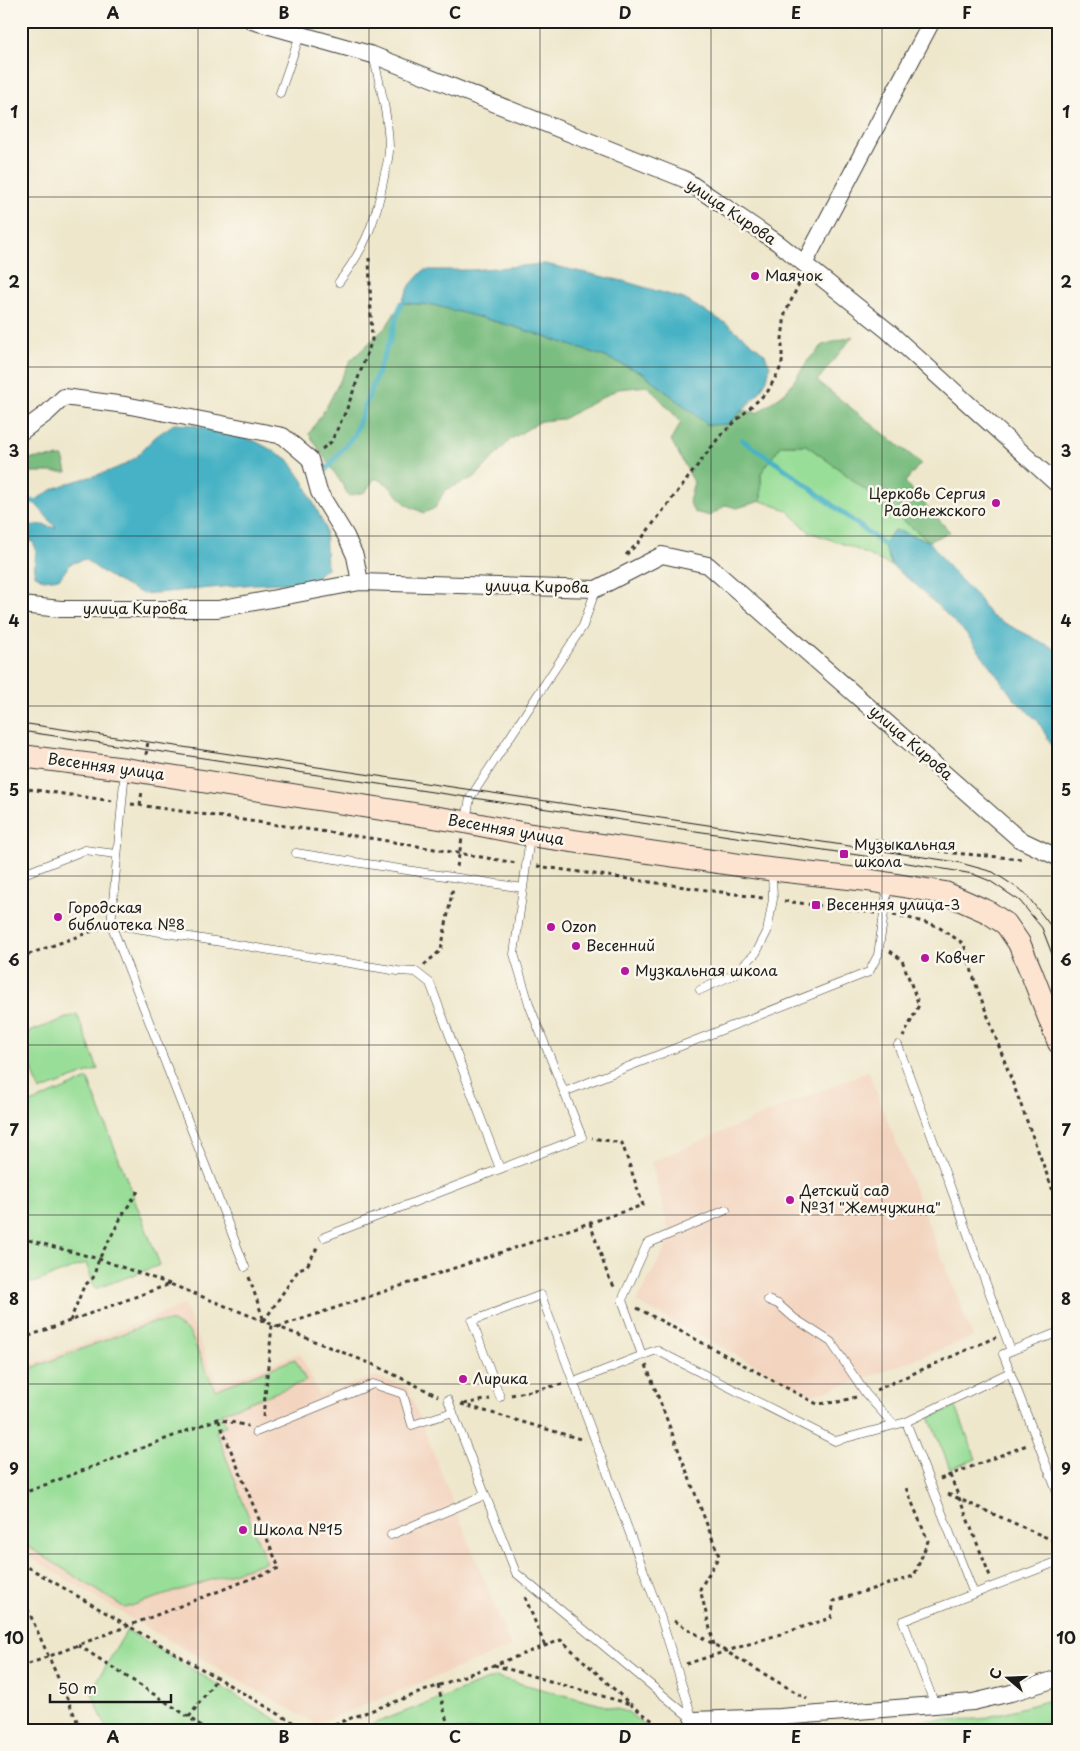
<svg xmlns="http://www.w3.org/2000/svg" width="1080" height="1751" font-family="'Playpen Sans',sans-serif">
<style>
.built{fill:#f3d4bf}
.green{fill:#99de98;stroke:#5a7d5a}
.forest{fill:#7abd80;stroke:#4b6c4e}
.water{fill:#47b2c5;stroke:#326770}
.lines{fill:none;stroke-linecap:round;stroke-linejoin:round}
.stream{stroke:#47b2c5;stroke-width:5}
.service-casing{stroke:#3c3a36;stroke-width:9}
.minor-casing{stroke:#3c3a36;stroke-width:18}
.secondary-casing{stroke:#3c3a36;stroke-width:24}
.path{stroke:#3c3a36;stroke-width:3;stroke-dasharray:4 4;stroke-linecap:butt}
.service{stroke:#fff;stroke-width:8}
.minor{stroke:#fff;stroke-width:16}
.secondary{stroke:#fde4d1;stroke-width:22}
.tram{stroke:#1c1c1c;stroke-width:1}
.grid{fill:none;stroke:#1c1c1c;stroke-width:1;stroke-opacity:0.55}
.poi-dot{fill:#b5179e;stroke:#fbf7ec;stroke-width:2}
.labels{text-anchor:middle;stroke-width:5;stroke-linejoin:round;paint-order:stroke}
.street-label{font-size:15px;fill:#1c1c1c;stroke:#fbf7ec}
.poi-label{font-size:15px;fill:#1c1c1c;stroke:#fbf7ec;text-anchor:start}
.neatline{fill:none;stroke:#1c1c1c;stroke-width:2}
.grid-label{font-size:16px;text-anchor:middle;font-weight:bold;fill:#1c1c1c}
</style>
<rect width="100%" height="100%" fill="#fbf7ec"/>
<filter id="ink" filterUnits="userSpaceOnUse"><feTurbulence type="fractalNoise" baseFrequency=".02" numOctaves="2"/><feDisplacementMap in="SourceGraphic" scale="10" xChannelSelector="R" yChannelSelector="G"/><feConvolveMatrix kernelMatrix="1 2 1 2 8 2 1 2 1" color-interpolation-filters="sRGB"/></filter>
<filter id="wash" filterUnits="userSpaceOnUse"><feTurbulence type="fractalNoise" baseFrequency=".0096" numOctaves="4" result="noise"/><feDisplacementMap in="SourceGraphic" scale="20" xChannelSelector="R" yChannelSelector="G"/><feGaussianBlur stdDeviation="1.12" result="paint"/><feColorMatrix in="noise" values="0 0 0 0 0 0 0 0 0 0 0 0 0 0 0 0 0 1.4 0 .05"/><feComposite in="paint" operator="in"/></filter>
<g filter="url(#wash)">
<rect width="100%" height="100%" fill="#eee7cc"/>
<path class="built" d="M868 1071 973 1337 858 1381 812 1395 636 1302 671 1238 651 1162Z
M184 1305 218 1384 300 1353 319 1395 375 1376 407 1387 511 1647 316 1724 137 1622 21 1552V1368Z"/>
<path class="green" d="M781 445H806L843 472 929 541 894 530 883 544 892 566 849 546 809 532 787 510 761 501V473Z
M77 1014 98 1069 40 1091 21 1041V1035Z
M88 1079 160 1265 95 1289 86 1263 33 1283 21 1280V1107Z
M153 1322H173L190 1333 215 1390 295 1359 306 1381 221 1413 226 1426 216 1431 266 1562 125 1608 21 1542V1372Z
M956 1407 976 1459 950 1469 929 1417Z
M127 1630 293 1730H107L91 1691Z
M496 1677 628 1712 650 1730H357Z
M1057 1698 1059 1717 1020 1730H880L878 1725 925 1720 981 1719Z
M868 1726 870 1730H784Z"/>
<path class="forest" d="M401 303 433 305 512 326 603 356 643 373 708 425 729 424 743 410 757 413 787 391 809 359 823 345 853 336 817 381 921 463 905 482 950 532 929 541 843 472 806 445H781L761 473V501L737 508 726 505 710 516 694 512 689 501 694 482 671 440 681 422 648 386 618 389 563 419 541 421 511 439 475 477 445 490 435 508 424 513 407 505 387 484 375 478 365 492 349 496 340 481 309 434 327 406 350 361 386 327Z
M63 457 67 472H32L21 475V459Z"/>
<path class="water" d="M545 264 623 281 684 299 727 324 764 353 770 366 767 379 759 393 729 424 708 425 643 373 603 356 512 326 433 305 401 303 411 284 424 270H470Z
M174 424 193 425 255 441 288 459 303 481 325 527 327 568 311 581 291 583 255 584 144 594C123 585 103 574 85 559L70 564 60 578 44 580 34 574 36 549 33 542 24 540 23 531C37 521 41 525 56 528L34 502C61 478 97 480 127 463 141 455 141 450 152 440 158 434 167 429 174 424Z
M895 530 929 541 952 571 976 595 991 616 1059 651V755L1056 753 1038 721 1014 699 966 633 916 585 892 566 883 544Z"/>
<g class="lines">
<path class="stream" d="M742 440 788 471 883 544
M326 470 354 435 390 340 401 303
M21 497 34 502"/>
</g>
</g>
<g filter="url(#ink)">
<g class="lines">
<g class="service-casing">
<path id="service" d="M280 93 300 35
M339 282C366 247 376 220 384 177 386 167 390 156 389 146 388 115 380 85 373 55
M125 770 111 924 245 1267
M466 820 470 798 583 626 596 589
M296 853 523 888
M21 875 85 850 116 854
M111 924 398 971 416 972 430 983 500 1169 582 1137 530 1007 514 954 530 837
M700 990 733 975 756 953 767 932 773 899 772 872
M898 1045 1011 1351
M564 1092 869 972 878 955 888 885
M324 1237 500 1169
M768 1300 778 1304 794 1318 831 1342 866 1394 894 1425
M1059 1332 1003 1354 1059 1497
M642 1355 622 1300 647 1244 726 1210
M574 1382 656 1350 835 1441 906 1422 1010 1372
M448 1400 516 1573 693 1720 659 1612 541 1295 472 1321 500 1397
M906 1422 974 1594
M256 1432 373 1384 403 1394 412 1425 453 1412
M391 1535 485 1495
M935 1705 903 1621 1059 1561"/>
</g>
<g class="minor-casing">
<path id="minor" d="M252 21 373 55 684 179 778 243 888 331 1059 486
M804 264 932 21
M21 432 47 413 64 397 125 405 283 436 310 459 319 492 346 536 355 556 360 582
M21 605 61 609H218L360 582 596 589 662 555 708 565 1019 839 1059 858
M693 1720 780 1717 973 1702 1011 1693 1059 1678"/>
</g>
<g class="secondary-casing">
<path id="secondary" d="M21 756 125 769 465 822 531 835 760 868 867 880 945 893 988 912 1006 924 1019 943 1032 974 1059 1043"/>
</g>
<path class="path" d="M322 449 331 442 346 411 372 340 369 258
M626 555 639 542 720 436 768 391 782 365V339L785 314 801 279
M146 755 148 741
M21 788 113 801
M131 804 376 839 516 863
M140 805 142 791
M874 840 953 853 1023 859
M537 866 763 898
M457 867 462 838
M784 901 875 913
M893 915 905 917 937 926 964 944 975 982 1059 1207
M890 951 902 960 919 1005 903 1037
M21 957 101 928
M424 965 441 950 453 888
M590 1223 608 1276 615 1288
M21 1238 99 1259 170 1284
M249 1277 264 1321
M637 1308 817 1404 838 1402 856 1397
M70 1321 84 1286 93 1278 99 1259 123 1214 140 1188
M264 1321 299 1269 307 1266 318 1246
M278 1327 643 1205 622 1143 592 1138
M21 1339 170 1284 372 1364 438 1396
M646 1365 719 1556 700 1589 714 1645
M876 1390 996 1337
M511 1395 563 1384
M461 1404 584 1440
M464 1404 490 1399
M263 1417 272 1325
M950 1475 990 1576
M940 1479 1027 1445
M21 1494 218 1419 248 1426
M948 1494 1059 1543
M21 1563 306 1730
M21 1594 81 1730
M525 1597 545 1646
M674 1621 807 1699
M78 1645 189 1717 205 1730
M686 1664 831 1618 834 1601 914 1576 928 1541 906 1488
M494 1665 630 1704
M21 1667 279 1568 218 1419
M438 1685 449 1730
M189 1717 217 1678
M328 1726 335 1730
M319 1730 561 1640 630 1704 665 1730"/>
<use href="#service" class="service"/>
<use href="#minor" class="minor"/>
<use href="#secondary" class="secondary"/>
<path class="tram" d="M21 723 957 862 993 872 1025 893 1050 925 1059 947
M21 731 871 857 956 871 973 874 990 881 1020 901 1042 928 1059 972"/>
</g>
</g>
<path class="grid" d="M198 21V1730M369 21V1730M540 21V1730M711 21V1730M882 21V1730M21 197H1059M21 367H1059M21 536H1059M21 706H1059M21 876H1059M21 1045H1059M21 1215H1059M21 1384H1059M21 1554H1059"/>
<g class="poi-dot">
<circle cx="755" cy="276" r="5"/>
<circle cx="996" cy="503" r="5"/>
<rect x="839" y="849" width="10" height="10" rx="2.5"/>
<rect x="811" y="900" width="10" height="10" rx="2.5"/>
<circle cx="58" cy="917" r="5"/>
<circle cx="551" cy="927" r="5"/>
<circle cx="576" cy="946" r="5"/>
<circle cx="925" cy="958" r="5"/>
<circle cx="625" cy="971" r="5"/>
<circle cx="790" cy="1200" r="5"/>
<circle cx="463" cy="1379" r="5"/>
<circle cx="243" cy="1530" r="5"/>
</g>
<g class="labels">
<g class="street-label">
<text transform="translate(731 212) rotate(34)" y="5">улица Кирова</text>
<text transform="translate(537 587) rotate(1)" y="5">улица Кирова</text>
<text x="135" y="614">улица Кирова</text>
<text transform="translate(911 743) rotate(41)" y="5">улица Кирова</text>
<text transform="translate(106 767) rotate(8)" y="5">Весенняя улица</text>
<text transform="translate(506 830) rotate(10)" y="5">Весенняя улица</text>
</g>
<g class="poi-label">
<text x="765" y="281">Маячок</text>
<text x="986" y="499" text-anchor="end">Церковь Сергия<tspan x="986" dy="17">Радонежского</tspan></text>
<text x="854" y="850">Музыкальная<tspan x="854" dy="17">школа</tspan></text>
<text x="826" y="910">Весенняя улица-3</text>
<text x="68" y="913">Городская<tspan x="68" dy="17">библиотека №8</tspan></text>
<text x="561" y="932">Ozon</text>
<text x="586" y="951">Весенний</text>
<text x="935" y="963">Ковчег</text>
<text x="635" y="976">Музкальная школа</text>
<text x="800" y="1196">Детский сад<tspan x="800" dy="17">№31 "Жемчужина"</tspan></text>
<text x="473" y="1384">Лирика</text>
<text x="253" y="1535">Школа №15</text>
</g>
</g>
<rect width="1080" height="1751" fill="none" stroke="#fbf7ec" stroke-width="55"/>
<g transform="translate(1008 1678) rotate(289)" stroke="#fbf7ec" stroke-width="4" paint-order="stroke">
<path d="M0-4L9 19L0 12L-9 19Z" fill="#1c1c1c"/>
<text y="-8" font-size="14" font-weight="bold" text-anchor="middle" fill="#1c1c1c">С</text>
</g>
<path d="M50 1694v8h121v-8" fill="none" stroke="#1c1c1c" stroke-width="2.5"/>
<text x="58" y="1694" font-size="15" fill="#1c1c1c" stroke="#fbf7ec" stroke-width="4" paint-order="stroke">50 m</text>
<rect x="28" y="28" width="1024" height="1696" class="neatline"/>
<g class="grid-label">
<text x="113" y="19">A</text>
<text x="284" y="19">B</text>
<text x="455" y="19">C</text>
<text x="625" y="19">D</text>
<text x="796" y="19">E</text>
<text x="967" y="19">F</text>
<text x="14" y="118">1</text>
<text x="1066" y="118">1</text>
<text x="14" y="288">2</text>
<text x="1066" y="288">2</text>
<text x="14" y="457">3</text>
<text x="1066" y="457">3</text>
<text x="14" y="627">4</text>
<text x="1066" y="627">4</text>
<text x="14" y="796">5</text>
<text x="1066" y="796">5</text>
<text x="14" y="966">6</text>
<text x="1066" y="966">6</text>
<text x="14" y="1136">7</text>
<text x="1066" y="1136">7</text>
<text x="14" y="1305">8</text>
<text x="1066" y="1305">8</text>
<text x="14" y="1475">9</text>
<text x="1066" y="1475">9</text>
<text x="14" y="1644">10</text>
<text x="1066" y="1644">10</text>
<text x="113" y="1743">A</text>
<text x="284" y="1743">B</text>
<text x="455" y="1743">C</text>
<text x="625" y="1743">D</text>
<text x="796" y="1743">E</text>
<text x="967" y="1743">F</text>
</g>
</svg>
